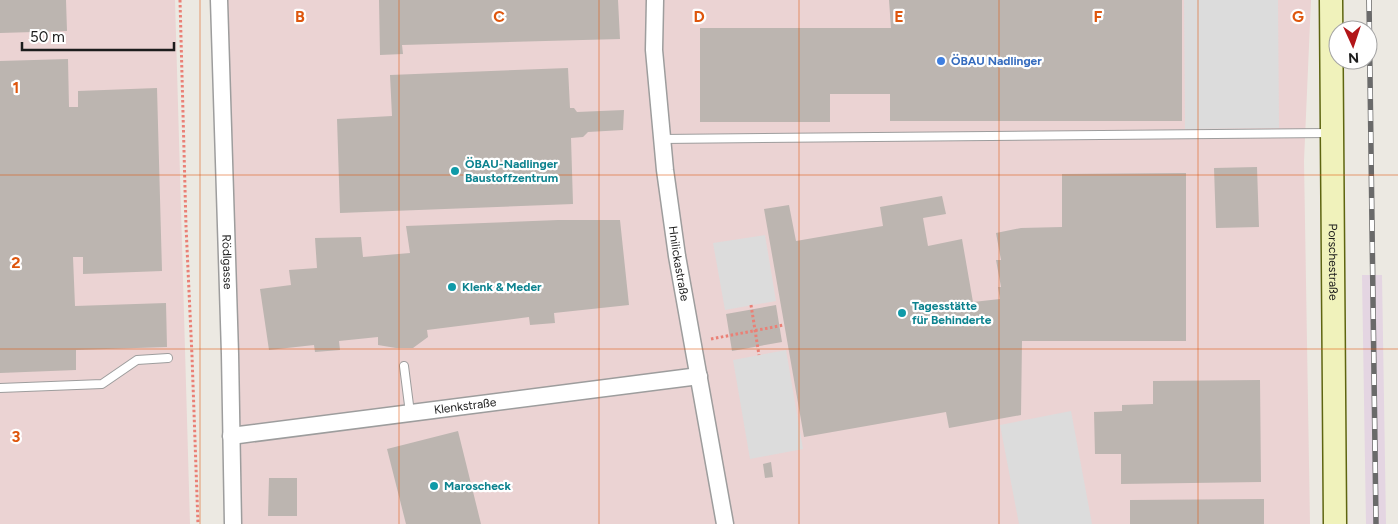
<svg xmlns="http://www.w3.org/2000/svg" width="1398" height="524" font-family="Figtree,sans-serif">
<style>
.commercial{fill:#ebd3d3}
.industrial{fill:#e4d5e2}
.parking{fill:#dcdcdc}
.building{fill:#bcb5b0}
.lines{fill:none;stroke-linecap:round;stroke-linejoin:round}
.lane-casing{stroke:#9d9d9d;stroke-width:10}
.street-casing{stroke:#9d9d9d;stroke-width:19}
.secondary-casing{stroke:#5e6510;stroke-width:25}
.path{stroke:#ea8076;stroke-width:3;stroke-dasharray:2.5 2.5;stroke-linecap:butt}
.lane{stroke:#fff;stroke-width:8}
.street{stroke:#fff;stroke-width:16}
.secondary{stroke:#f0f2bb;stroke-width:22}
.rail-casing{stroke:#6a6a6a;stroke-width:5.5}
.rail{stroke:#fff;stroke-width:4;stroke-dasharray:11;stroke-linecap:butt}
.grid{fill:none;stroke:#de560d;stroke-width:1;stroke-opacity:0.55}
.shop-dot{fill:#3f7fe0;stroke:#fff;stroke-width:2}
.culture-dot{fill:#0f9aa8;stroke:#fff;stroke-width:2}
.labels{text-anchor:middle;stroke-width:4.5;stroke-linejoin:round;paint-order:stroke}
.shop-label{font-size:12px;font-weight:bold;fill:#366cbe;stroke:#fff;text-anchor:start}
.culture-label{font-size:12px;font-weight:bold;fill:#0d838f;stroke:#fff;text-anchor:start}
.street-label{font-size:12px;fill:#1c1c1c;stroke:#fff}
.grid-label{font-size:16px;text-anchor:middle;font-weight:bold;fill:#de560d;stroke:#fff;stroke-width:4.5;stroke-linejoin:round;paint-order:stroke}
</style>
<rect width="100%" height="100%" fill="#ece9e2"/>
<path class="commercial" d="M0 0H175L190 524H0Z
M224 0H1311L1304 161 1310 524H237Z"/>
<path class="industrial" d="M1362 275H1382L1386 524H1366Z"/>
<path class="parking" d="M1184 0H1278L1279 128 1185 129Z
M765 235 776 301 725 310 713 243Z
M786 350 803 449 750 459 733 360Z
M1071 411 1092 524H1019L1000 425Z"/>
<path class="building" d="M0 0H66L67 31 0 33Z
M379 0H618L620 39 402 45 403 54 380 55Z
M889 0H1182V121H890V94H830V122H700V28H891Z
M68 59 69 107H78V91L157 88 162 271 83 274V257H73L75 306 166 303 167 347 76 350V370L0 373V61Z
M568 68 570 108H574L577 112 624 110 623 130 588 132 583 137 571 138 573 204 340 213 337 119 392 116 390 75Z
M1257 167 1259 227 1216 228 1214 168Z
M1186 173V341H1022L1021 415 949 428 946 412 804 437 764 209 789 205 796 241 883 226 880 207 942 196 946 214 923 218 928 246 962 239 973 302 1000 299 998 287H1001L996 260H1001L996 233 1021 228 1062 227V174Z
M558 220H620L629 305 554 313 555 323 530 325 529 317 427 330 428 337 413 348H396L378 345V337L339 341 340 350 315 352 314 345 269 350 260 289 291 285 289 270 317 268 315 238 361 237 363 257 410 253 406 226Z
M776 305 782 342 732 351 726 314Z
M1260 380 1261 482 1121 484V454H1095L1094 412 1122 411V405L1153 404V381Z
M458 431 481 524H406L387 449Z
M771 462 773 477 765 478 763 464Z
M269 478H297V516H268Z
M1264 499V524H1130V500Z"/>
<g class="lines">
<g class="lane-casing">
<path id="lane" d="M661 139 1329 133
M404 366 410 413
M0 388 102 384 137 360 168 358"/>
</g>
<g class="street-casing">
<g id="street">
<path id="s1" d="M219 0 230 354 233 524"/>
<path id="s2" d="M655 0 654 50 665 170 677 256 725 524"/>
<path id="s3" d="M231 436 699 376"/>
</g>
</g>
<g class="secondary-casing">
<g id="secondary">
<path id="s4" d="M1331 0 1335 524"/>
</g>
</g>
<path class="path" d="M180 0 186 226 192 356 198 524
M751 305 759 355
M711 339 784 325"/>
<use href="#lane" class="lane"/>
<use href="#street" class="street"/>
<use href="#secondary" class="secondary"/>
<g class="rail-casing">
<path id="rail" d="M1369 0 1376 524"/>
</g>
<use href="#rail" class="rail"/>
</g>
<path class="grid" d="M200 0V524M399 0V524M599 0V524M799 0V524M999 0V524M1198 0V524M0 175H1398M0 349H1398"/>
<circle class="shop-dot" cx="941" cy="61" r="5"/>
<g class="culture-dot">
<circle cx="455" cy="171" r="5"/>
<circle cx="452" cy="287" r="5"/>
<circle cx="902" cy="313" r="5"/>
<circle cx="434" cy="486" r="5"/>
</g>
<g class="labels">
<g class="shop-label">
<text x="951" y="65">ÖBAU Nadlinger</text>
</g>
<g class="culture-label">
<text x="465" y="168">ÖBAU-Nadlinger<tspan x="465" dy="14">Baustoffzentrum</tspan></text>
<text x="462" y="291">Klenk &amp; Meder</text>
<text x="912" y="310">Tagesstätte<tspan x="912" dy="14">für Behinderte</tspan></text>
<text x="444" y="490">Maroscheck</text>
</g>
<g class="street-label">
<text dy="4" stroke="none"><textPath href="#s1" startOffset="262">Rödlgasse</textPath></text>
<text dy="4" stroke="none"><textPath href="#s4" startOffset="262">Porschestraße</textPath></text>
<text dy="4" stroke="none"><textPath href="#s2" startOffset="265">Hnilickastraße</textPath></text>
<text dy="4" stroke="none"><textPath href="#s3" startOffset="236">Klenkstraße</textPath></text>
</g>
</g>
<g class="grid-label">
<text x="300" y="22">B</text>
<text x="499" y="22">C</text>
<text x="699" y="22">D</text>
<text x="899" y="22">E</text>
<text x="1098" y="22">F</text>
<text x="1298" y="22">G</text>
<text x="16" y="93">1</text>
<text x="16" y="268">2</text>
<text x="16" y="442">3</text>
</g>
<g transform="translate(1353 45) rotate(177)"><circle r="24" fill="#ffffff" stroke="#a4a4a4"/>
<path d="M0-4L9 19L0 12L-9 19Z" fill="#b21618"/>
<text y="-8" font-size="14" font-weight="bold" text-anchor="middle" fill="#1c1c1c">N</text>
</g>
<path d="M22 42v8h152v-8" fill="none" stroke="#1c1c1c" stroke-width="2.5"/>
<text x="30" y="42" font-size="15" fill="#1c1c1c" stroke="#ffffff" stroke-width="4" paint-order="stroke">50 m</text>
</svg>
